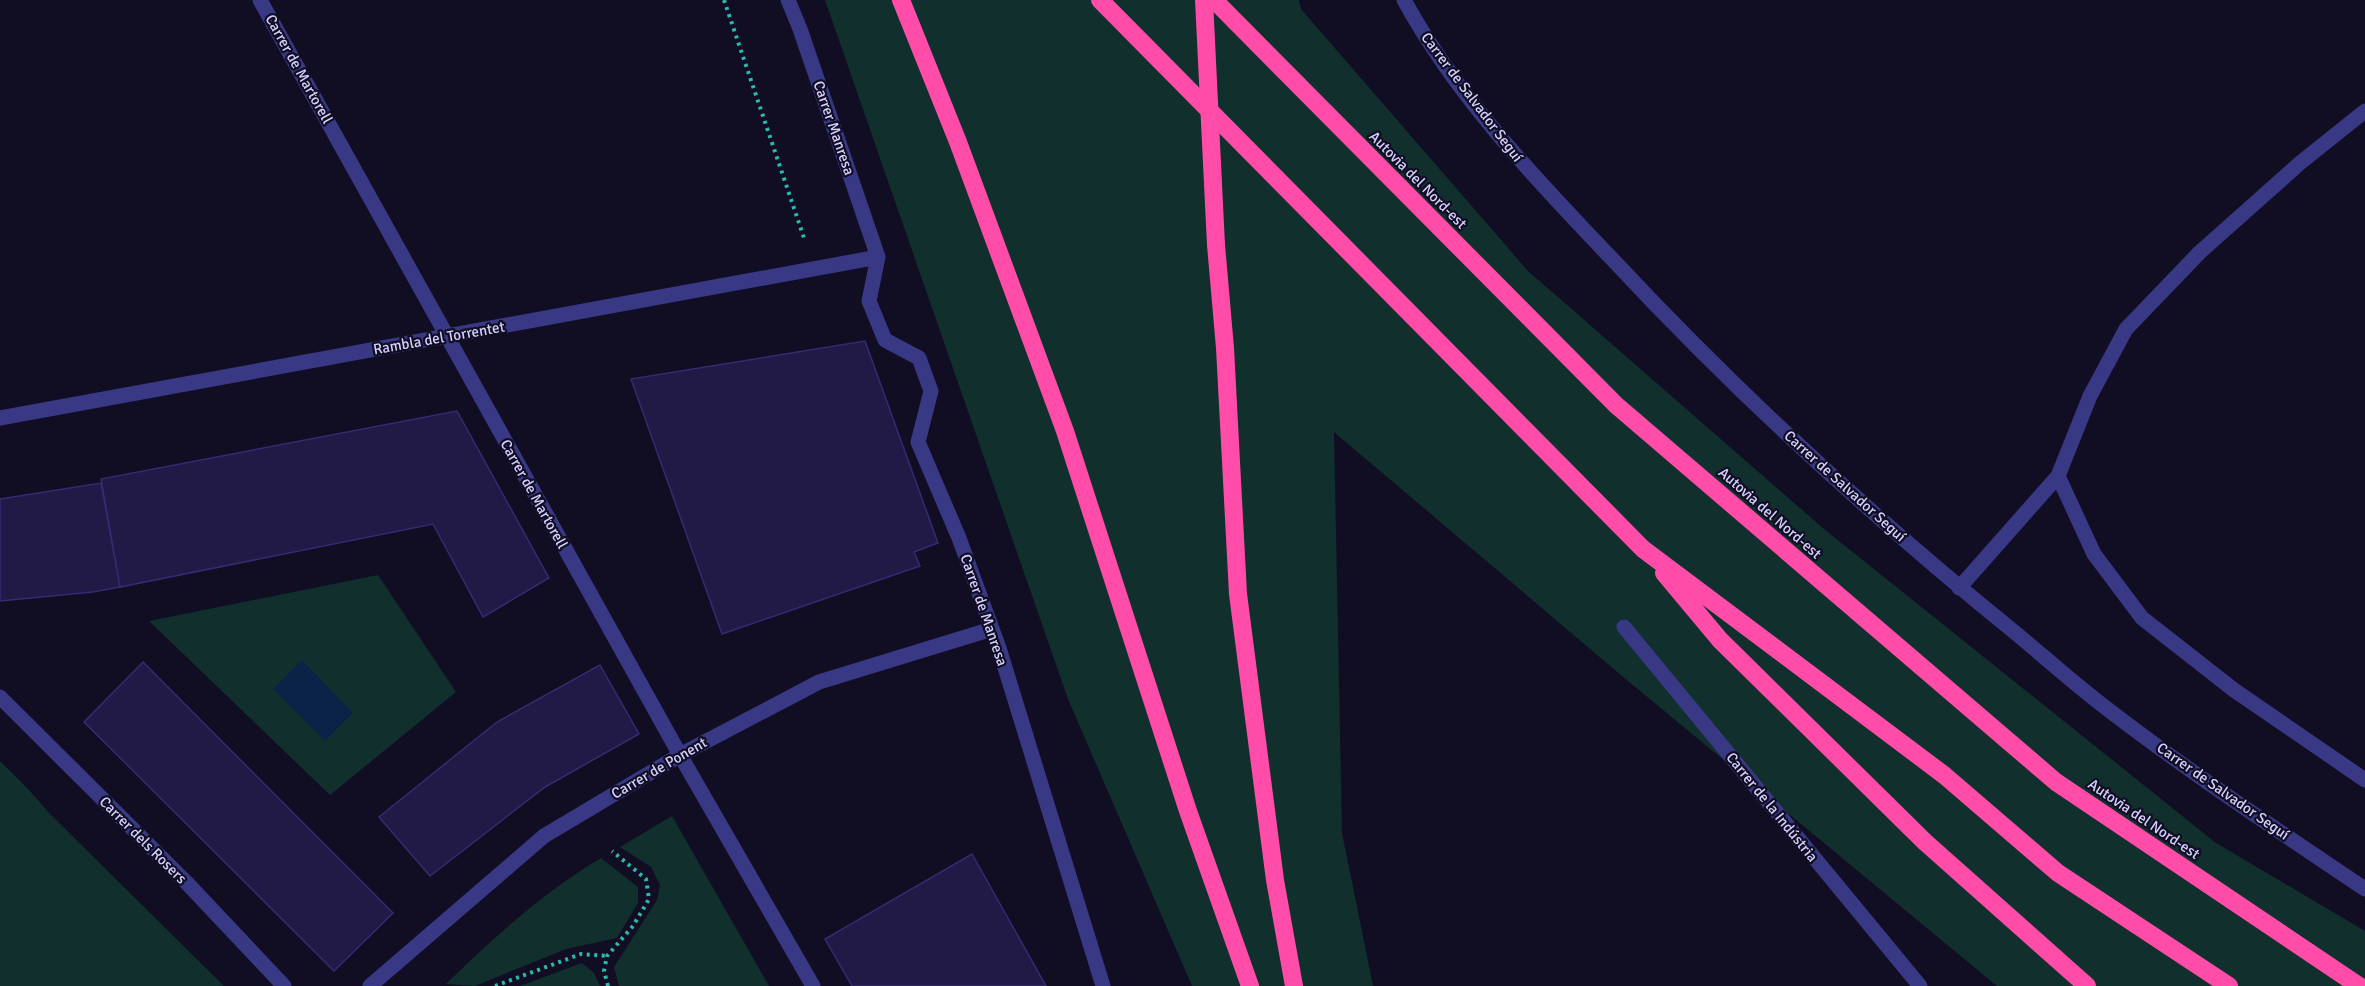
<svg xmlns="http://www.w3.org/2000/svg" width="2365" height="986" font-family="Signika,sans-serif">
<style>
.green{fill:#112f2c}
.water{fill:#0b2347}
.building{fill:#211946;stroke:#362b72;stroke-width:1.5}
.lines{fill:none;stroke-linecap:round;stroke-linejoin:round}
.path{stroke:#2cb8aa;stroke-width:4;stroke-dasharray:3 4.5;stroke-linecap:butt}
.minor{stroke:#383885;stroke-width:15}
.highway{stroke:#ff4ca9;stroke-width:18}
.highway-bridge{stroke:#ff4ca9;stroke-width:18}
.labels{text-anchor:middle;stroke-width:4.5;stroke-linejoin:round;paint-order:stroke}
.street-label{font-size:15px;fill:#d5d1ff;stroke:#110e24}
</style>
<rect width="100%" height="100%" fill="#110e24"/>
<path class="green" d="M825 0H1299L1301 9 1528 271 1824 529 2216 843 2365 931V986H1997L1628 681 1334 432 1342 833 1373 986H1192L1068 699Z
M378 575 456 692 330 795 149 621Z
M0 761 30 791 50 814 224 986H0Z
M672 816 769 986H619L614 967 657 900 660 885 651 867 620 847Z
M601 858 638 887V903L617 938 566 949 475 986 446 984C493 938 544 892 601 858Z
M582 963 594 973 600 986H520Z"/>
<path class="water" d="M302 660 353 713 325 741 273 689Z"/>
<path class="building" d="M865 341 938 543 914 552 920 566 722 634 631 379Z
M457 411 549 578 483 617 433 524 120 587 101 479Z
M101 483 120 587 93 592 0 601V499Z
M143 662 393 913 334 971 84 722Z
M600 665 639 734 545 787 430 876 379 817 497 722Z
M972 854 1046 986H852L825 939Z"/>
<g class="lines">
<path class="path" d="M724 0 805 241
M495 986 581 954 607 956
M608 986 604 971 607 956 633 926 649 899 646 879 612 851"/>
<path class="minor" d="M260 0 680 755 813 986
M788 0 800 29 878 257 869 301 885 340 919 358 931 391 918 442 959 538 999 648 1103 986
M1404 0C1458 99 1538 181 1615 262 1740 396 1876 520 2018 635 2048 660 2078 687 2110 711 2192 774 2279 831 2365 889
M0 418 878 257
M2058 476 2090 396 2126 329 2200 252 2300 163 2365 111
M1959 588 2058 476 2094 554 2142 618 2234 690 2365 780
M1624 627 1920 986
M0 697 186 882 284 986
M370 986 544 836 680 755 819 682 992 629"/>
<path class="highway" d="M901 0 958 142 1065 431 1188 811 1250 986
M1100 0 1643 549 1944 775 2058 873 2229 986
M1214 0 1616 405 2056 782 2359 986
M1216 245 1225 348 1238 594 1275 880 1294 986
M1664 573 1720 640 1925 842 2087 986"/>
<path class="highway-bridge" d="M1204 0 1216 245"/>
</g>
<g class="labels">
<g class="street-label">
<text transform="translate(299 69) rotate(61)" y="5">Carrer de Martorell</text>
<text transform="translate(1472 97) rotate(53)" y="5">Carrer de Salvador Seguí</text>
<text transform="translate(834 128) rotate(71)" y="5">Carrer Manresa</text>
<text transform="translate(1418 180) rotate(45)" y="5">Autovia del Nord-est</text>
<text transform="translate(439 338) rotate(-10)" y="5">Rambla del Torrentet</text>
<text transform="translate(1845 486) rotate(42)" y="5">Carrer de Salvador Seguí</text>
<text transform="translate(534 494) rotate(61)" y="5">Carrer de Martorell</text>
<text transform="translate(1770 513) rotate(41)" y="5">Autovia del Nord-est</text>
<text transform="translate(984 610) rotate(71)" y="5">Carrer de Manresa</text>
<text transform="translate(659 768) rotate(-30)" y="5">Carrer de Ponent</text>
<text transform="translate(2223 791) rotate(35)" y="5">Carrer de Salvador Seguí</text>
<text transform="translate(1772 807) rotate(51)" y="5">Carrer de la Indústria</text>
<text transform="translate(2144 819) rotate(34)" y="5">Autovia del Nord-est</text>
<text transform="translate(143 840) rotate(45)" y="5">Carrer dels Rosers</text>
</g>
</g>
</svg>
